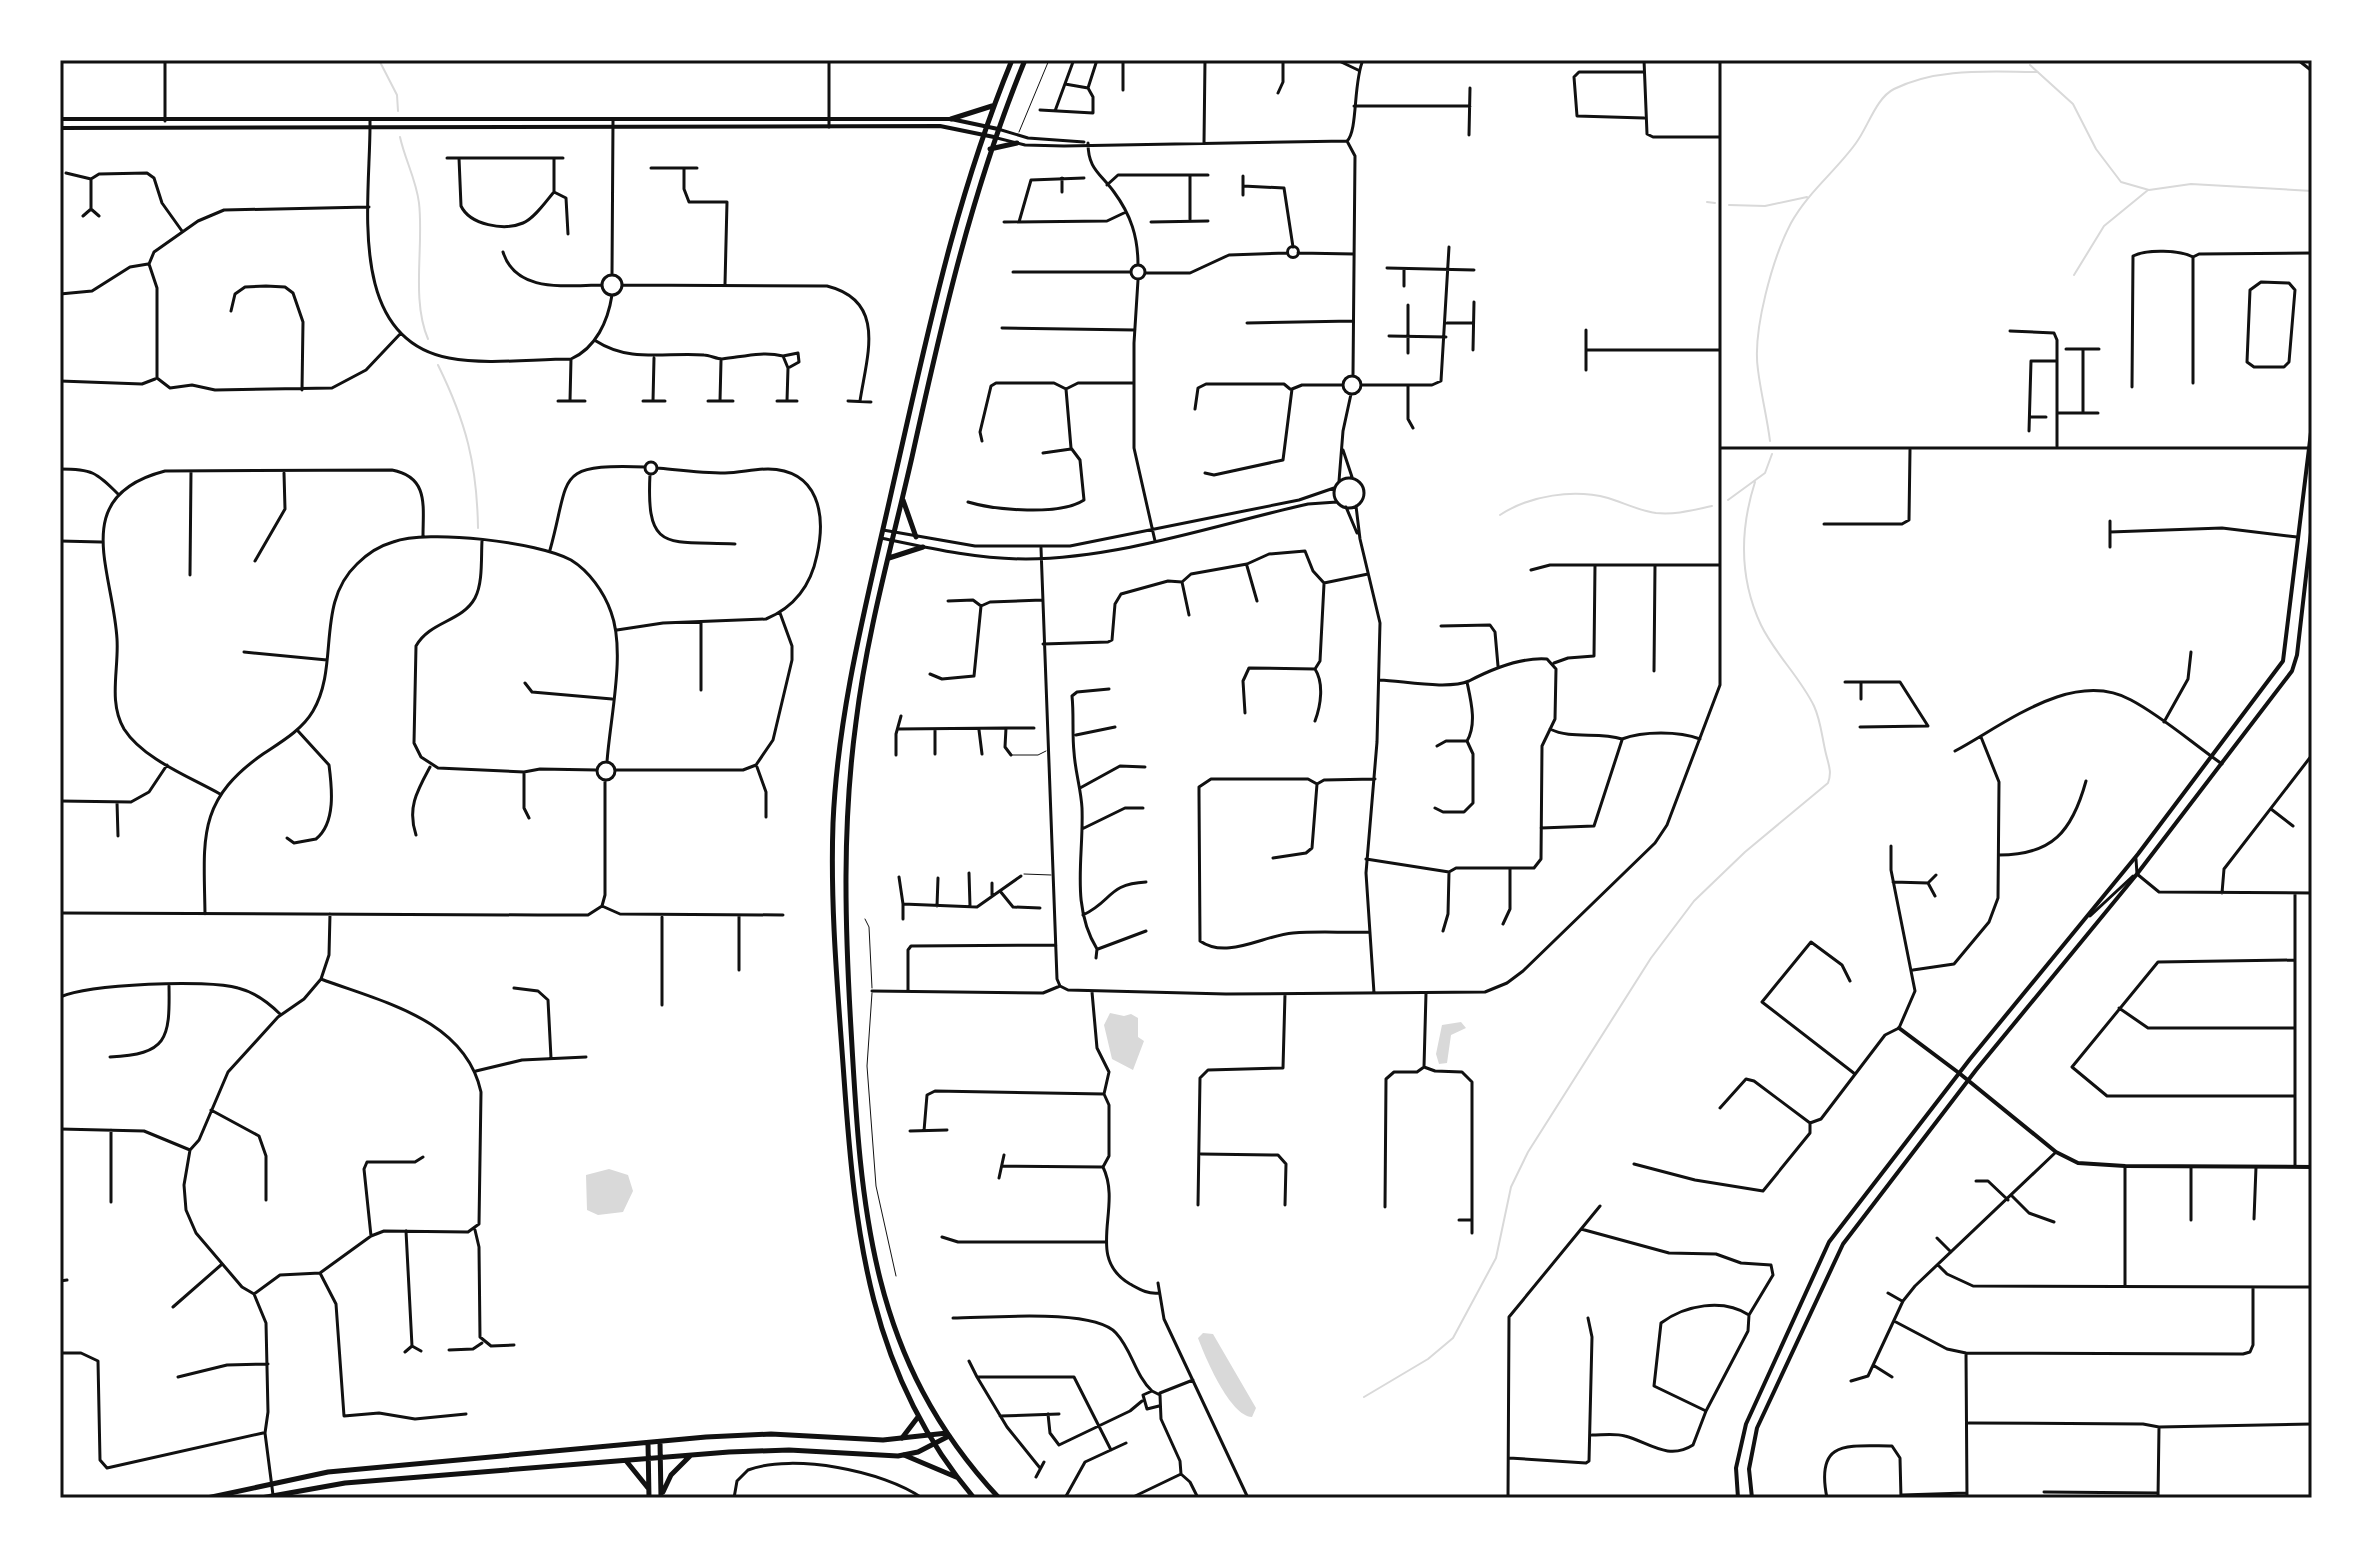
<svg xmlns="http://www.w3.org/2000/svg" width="2372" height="1558" font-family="'Nunito Sans',sans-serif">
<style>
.water{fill:#d9d9d9}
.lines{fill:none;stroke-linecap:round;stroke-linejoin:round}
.stream{stroke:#d9d9d9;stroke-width:2}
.service{stroke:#111;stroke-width:1}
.minor{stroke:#111;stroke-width:3}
.tertiary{stroke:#111;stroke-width:4}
.secondary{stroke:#111;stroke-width:4}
.primary{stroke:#111;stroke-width:5}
.trunk{stroke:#111;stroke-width:5}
.neatline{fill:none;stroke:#111;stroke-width:3}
</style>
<rect width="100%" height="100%" fill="#fff"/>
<path class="water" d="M1110 1013 1124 1016 1131 1014 1138 1018V1037L1144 1041 1133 1070 1112 1059 1104 1025Z
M1461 1022 1466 1028 1451 1035 1447 1063 1439 1064 1436 1054 1442 1025Z
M609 1169 628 1175 633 1191 623 1212 598 1215 587 1210 586 1175Z
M1203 1333 1213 1334 1256 1408 1252 1417C1230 1416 1205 1357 1198 1338Z"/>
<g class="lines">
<path class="stream" d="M379 60 397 95 398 111
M2030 65 2073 104 2096 149 2121 182 2149 190 2191 184 2312 191
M400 137C405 160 416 179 419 203 424 246 411 299 428 339
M1707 202 1715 203
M1729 205 1765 206 1807 197
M2074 275 2104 226 2148 190
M438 365C466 422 477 464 478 528
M1770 441C1767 417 1761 394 1758 370 1752 331 1773 257 1791 223 1808 192 1836 171 1856 143 1868 127 1876 98 1894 89 1938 67 1990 72 2038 72
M1728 500 1765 473 1772 454
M1500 515C1530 495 1574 489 1608 498 1624 503 1640 511 1656 513 1676 515 1693 510 1712 506
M1364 1397 1428 1359 1453 1338 1496 1258 1511 1187 1528 1152 1651 958 1694 901 1745 852 1828 783C1832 772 1829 766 1826 754 1822 738 1821 721 1814 706 1800 677 1775 654 1761 625 1739 578 1740 529 1755 482"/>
<path class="service" d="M1019 132 1049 60
M1012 755H1038L1046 751
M1024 874 1051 875
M865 919 869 927 872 988
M872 993 867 1066 876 1186 896 1276"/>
<path class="minor" d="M1123 60V90
M1337 60 1358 70
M1644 60 1647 134 1653 137H1719
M2298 60 2312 71
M1644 72H1579L1574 77 1577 116 1644 118
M1065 84 1088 88 1097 60
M1278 93 1283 82V60
M1354 106H1470
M1040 110 1093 113V97L1088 88
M1055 111 1073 62
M165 121V60
M370 121C371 197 344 338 449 358 487 365 532 359 571 359 596 348 608 321 612 295
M829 127V60
M998 129 1028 138 1084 142
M1469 135 1470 88
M997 138 1025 145 1064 146 1347 141
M1088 143C1088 169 1100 173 1114 192 1131 215 1138 237 1138 265
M1204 143 1205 60
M447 158H563
M459 158 461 206C470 225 504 231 523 223 535 218 546 201 554 192V158
M651 168H697
M684 168V189L689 202H727L725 284
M66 173 91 179 99 174 147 173 154 178 162 203 182 231
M1190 175V219
M1243 176V195
M91 179V209L99 216
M1107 185 1118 175H1208
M1243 186 1284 188 1293 247
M554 192 566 198 568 234
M1062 192V178
M369 207 224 210 198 221 154 252 149 264 157 288V378L170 388 192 385 215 390 332 388 366 370 401 333
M83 216 91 209
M1004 222 1107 221 1126 212
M1019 222 1031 180 1084 178
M1151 222 1208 221
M1287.5 252a5.5 5.5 0 1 1 11 0a5.5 5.5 0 1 1-11 0Z
M503 252C516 294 567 285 602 285
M1298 253 1354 254
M2193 257V383
M1131 272a7 7 0 1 1 14 0a7 7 0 1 1-14 0Z
M1387 268 1474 270
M1404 270V286
M1013 272H1131
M1146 273H1190L1229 255 1287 253
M612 275 613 121
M602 285a10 10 0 1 1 20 0a10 10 0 1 1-20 0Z
M1138 280 1134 343V448L1155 541
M2261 282 2289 283 2295 290 2289 362 2284 367H2254L2247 362 2250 290Z
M622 285 827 286C887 301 867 355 860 401
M60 294 92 291 130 267 148 264
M231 311 235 294 245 287 266 286 285 287 293 293 303 322 302 390
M1247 323 1353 321
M1447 323H1472
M1002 328 1135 330
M1586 330V370
M2010 331 2054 333 2057 340V446
M1389 336 1446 337
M596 341C630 363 666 352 704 355 709 355 717 359 722 359 742 357 762 351 783 356L788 368 787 401
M2066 349H2099
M1473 350 1474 302
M1586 350H1720
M1408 353V305
M783 356 798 353 799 362 790 367
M1353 375 1355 156 1347 141C1358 131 1353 82 1363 60
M1343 385a9 9 0 1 1 18 0a9 9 0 1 1-18 0Z
M60 381 142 384 155 379
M1362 385H1432L1441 381 1449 247
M1408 385V419L1413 428
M2132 387 2133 256C2147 249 2180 250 2193 257L2199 254 2312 253
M558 401H585
M570 401 571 359
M643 401H665
M653 401 654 358
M708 401H733
M720 401 721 361
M777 401H797
M848 401 871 402
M1195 409 1198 388 1206 384H1284L1290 389
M2058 413H2098
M2083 413V349
M2030 417H2046
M2029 431 2031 361H2057
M982 441 980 432 991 386 996 383H1054L1066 389
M1721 448H2309
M1343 450 1352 477
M1043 453 1071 449
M645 468a6 6 0 1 1 12 0a6 6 0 1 1-12 0Z
M60 469C92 469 96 472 118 494
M1205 473 1214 475 1283 460 1292 389 1302 385H1343
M650 474C646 553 666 541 735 544
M1334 493a15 15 0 1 1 30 0a15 15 0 1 1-30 0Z
M1339 481 1343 431 1351 394
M968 502C995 510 1060 516 1084 500L1080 460 1071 448 1066 389 1078 383H1134
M1356 506 1360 539 1380 623 1377 742 1366 873 1374 993
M1346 507 1357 533
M2110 521V547
M1824 524H1902L1909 520 1910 450
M883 530 975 546H1070L1299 500 1334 488
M2110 532 2222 528 2297 537
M881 538C929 548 977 559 1026 559 1121 558 1215 525 1308 504L1337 502
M60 541 101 542
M482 541C481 558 483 583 475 598 462 622 430 621 416 646L414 743 421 757 438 768 524 772 540 769 597 770
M1041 548 1057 979 1060 986
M550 550C571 475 553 464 645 467
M255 561 285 509 284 473
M1247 566 1257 601
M1531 570 1550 565H1720
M190 575 191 471
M1182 582 1189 615
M948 601 973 600 981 606
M701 622V690
M1441 626 1490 625 1495 632 1498 666
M617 630 663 623 766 619C795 607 811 585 817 555 826 515 819 470 768 469 753 469 739 473 725 473 702 473 679 470 657 468
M1043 644 1108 642 1112 640 1115 604 1121 594 1168 581 1182 582 1191 574 1247 564 1269 554 1305 551 1313 571 1324 583 1368 574
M244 652 327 660
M1554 663 1568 658 1594 656 1595 565
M1654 671 1655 565
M930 674 942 679 974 676 981 606 990 602 1042 600
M1845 682H1900L1928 726 1860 727
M1861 682V699
M525 683 532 692 612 699
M1245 713 1243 681 1249 668 1315 669
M1315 721C1321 705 1324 683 1315 669L1320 661 1324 584
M2164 722 2188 679 2191 652
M1006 728H1034
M898 729 1006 728 1005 747 1011 755
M1550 729C1572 740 1598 731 1622 739 1643 731 1679 731 1700 739
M979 730 982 754
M1076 735 1115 727
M1437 746 1446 741H1467
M1955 751C2004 725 2073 668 2131 700 2163 717 2192 743 2222 764
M935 754V730
M896 755V734L901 716
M597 771a9 9 0 1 1 18 0a9 9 0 1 1-18 0Z
M757 767 766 792V817
M615 770H743L756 765 773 740 792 660V646L780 613
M524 772V808L529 818
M1080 788 1120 766 1145 767
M220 794C190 777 143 759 124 729 108 702 119 669 117 639 113 570 68 496 165 471L392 470C429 477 423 506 423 536
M60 801 131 802 149 792 167 765
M117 802 118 836
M1435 808 1443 812H1464L1473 803V754L1467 741C1477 724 1471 701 1467 682
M2271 809 2293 826
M1541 828 1594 826 1622 740
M1082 829 1125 808H1143
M416 835C407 808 417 791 430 767
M287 838 294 843 316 839C336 823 332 788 329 765L298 731
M1999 855C2052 855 2072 832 2086 781
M1273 858 1306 853 1312 848 1317 784
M1366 859 1449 872 1456 868H1534L1541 859 1542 746 1555 719 1556 669 1547 659C1520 657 1492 669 1469 681 1448 690 1404 681 1380 680
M2136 859 2137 874
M969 873 970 906
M2137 874 2159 892 2312 893
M899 877 903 904 977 907 1021 876
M1893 882 1928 883
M1000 891 1013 907 1040 908
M2222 893 2224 869 2312 755
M992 896V883
M1935 896 1928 883 1936 875
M903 904V919
M602 906 620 914 783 915
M602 906 605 895V780
M937 906 938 878
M60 913 538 915H588L602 906
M205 914C204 839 196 801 263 754 281 742 302 730 313 711 340 665 315 604 357 564 367 554 379 546 393 542 428 529 538 542 571 560 589 571 604 592 611 612 626 652 610 718 607 762
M1083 915C1113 901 1107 884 1146 882
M2090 916 2133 876
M662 917V1005
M1503 924 1510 909V868
M1443 931 1448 914 1449 872
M1370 932C1345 933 1319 931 1293 933 1264 935 1227 960 1200 941L1199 794V787L1211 779H1308L1317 784 1324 780 1375 779
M1098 949 1146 931
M1096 958 1097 949C1070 905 1084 857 1082 808 1081 789 1075 771 1074 752 1072 734 1074 715 1072 696L1077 692 1109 689
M739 970V915
M1913 970 1954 964 1989 922 1998 898 1999 782 1981 737
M1850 981 1842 965 1811 942 1762 1002 1855 1074
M514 988 538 991 548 1000 551 1058
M872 991 1043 993 1060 986 1068 990 1226 994 1485 992 1507 983 1523 971 1655 843 1667 825 1720 685V60
M908 991V950L911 946 1056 945
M1092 992 1097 1048 1109 1072 1104 1094 1109 1105V1156L1103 1167C1123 1208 1084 1257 1130 1284 1141 1290 1147 1294 1159 1293
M60 997C90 984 207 979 238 988 254 992 269 1003 280 1014
M2119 1008 2148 1028H2295
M110 1057C167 1054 170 1040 169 986
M1424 1067 1435 1071 1462 1072 1472 1082V1233
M476 1071 522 1060 586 1057
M2295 1096H2107L2072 1067 2158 962 2295 960
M1720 1108 1746 1079 1754 1081 1810 1123
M211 1110 259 1136 266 1156V1200
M60 1129 144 1131 190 1150
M111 1130V1202
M910 1131 947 1130
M924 1131 927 1095 935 1091 1104 1094
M1201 1154 1278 1155 1286 1164 1285 1205
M1634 1164 1695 1180 1763 1191 1810 1133V1123L1821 1119 1885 1035 1899 1028 1915 991 1891 870V846
M2295 1165V893
M1002 1166 1102 1167
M2191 1167V1220
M999 1178 1004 1155
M1976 1181H1988L2008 1200
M2012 1196 2029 1213 2054 1222
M1198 1205 1200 1078 1208 1070 1283 1068 1285 994
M1385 1207 1386 1079 1394 1072H1417L1424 1067 1426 993
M2254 1219 2256 1167
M1459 1220H1471
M1581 1229 1669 1253 1716 1254 1741 1263 1771 1265 1773 1275 1749 1315 1748 1331 1706 1411 1693 1445C1668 1461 1648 1442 1625 1436 1615 1433 1602 1435 1592 1435
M475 1230 479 1247 480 1337 491 1346 514 1345
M371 1236 364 1169 367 1162H415L423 1157
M942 1237 958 1242H1105
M1937 1238 1951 1252
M1938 1265 1947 1274 1973 1286 2312 1287
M320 1273 336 1304 344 1416 379 1413 415 1419 466 1414
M60 1281 67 1280
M1158 1283 1164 1319 1248 1498
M2125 1286V1166
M1888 1293 1902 1301
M254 1294 280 1275 320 1273 371 1236 384 1231 468 1232 479 1224 481 1092C465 1019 382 1002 321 979
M173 1307 221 1265
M953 1318C989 1318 1093 1308 1116 1333 1132 1350 1135 1375 1152 1391
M1894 1321 1947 1349 1966 1353 2243 1354 2250 1352 2253 1345V1287
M412 1346 421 1351
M449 1350 473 1349 482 1343
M405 1352 412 1346 406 1231
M60 1353H81L98 1361 100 1460 107 1468 263 1433
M1966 1353 1967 1498
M969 1361 977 1377
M1873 1365 1892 1377
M178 1377 227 1365 268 1364
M1851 1381 1868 1376 1903 1301 1915 1286 2056 1152
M1160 1393 1193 1380
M1159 1406 1147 1409 1143 1395 1152 1391 1160 1395 1161 1419 1180 1461 1181 1474 1190 1482 1198 1498
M1706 1411 1654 1386 1661 1323C1685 1305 1723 1298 1749 1315
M1048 1414 1050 1433 1059 1445 1130 1411 1142 1401
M1000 1416 1059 1414
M1969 1423 2143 1424 2159 1427 2312 1424
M1509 1458 1586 1463 1589 1461 1592 1337 1588 1318
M1040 1468 1007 1427 977 1377H1074L1111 1450
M1036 1477 1044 1462
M2044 1492 2158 1493
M273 1495 265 1433 268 1412 266 1323 254 1294 242 1287 196 1233 186 1210 184 1185 190 1150 199 1140 228 1072 278 1017 304 999 321 979 329 955 330 914
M1902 1495 1966 1493
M734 1498 737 1481 748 1470C793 1453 884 1471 922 1498
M1065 1498 1085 1462 1126 1443
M1131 1498 1181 1474
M1508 1498 1509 1317 1600 1206
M1827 1498C1815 1439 1847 1446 1892 1446L1900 1458 1901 1498
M2158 1498 2159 1427"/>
<path class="tertiary" d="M60 119H951L998 129
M60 128 940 126 994 137
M1899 1028 1959 1073"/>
<path class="secondary" d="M1959 1073 2056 1152 2078 1163 2125 1166 2312 1167
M1738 1498 1736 1468 1746 1424 1829 1242 1970 1059 2138 854 2283 661 2312 424
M1752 1498 1749 1469 1757 1428 1843 1244 1976 1070 2137 874 2292 671 2297 655 2312 524"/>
<path class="primary" d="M660 1442 661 1498
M648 1443 649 1498
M627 1462 648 1488
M663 1492 671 1475 690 1456
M207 1498 328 1472 706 1437 771 1434 883 1440 947 1433
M261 1498 345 1483 729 1452 789 1450 898 1456 918 1452 949 1436"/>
<path class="trunk" d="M951 119 992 106
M990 149 1017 143
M903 500 916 537
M889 558 923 547
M902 1438 918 1417
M904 1455 956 1477
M974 1498C869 1374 855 1233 844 1078 838 993 830 908 833 823 838 708 868 597 893 485 927 337 954 201 1012 60
M999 1498C869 1359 861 1208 851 1029 845 926 842 825 856 722 867 632 892 545 912 457 942 321 972 189 1025 60"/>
</g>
<rect width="2372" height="1558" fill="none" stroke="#ffffff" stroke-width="124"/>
<rect x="62" y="62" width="2248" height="1434" class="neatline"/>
</svg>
